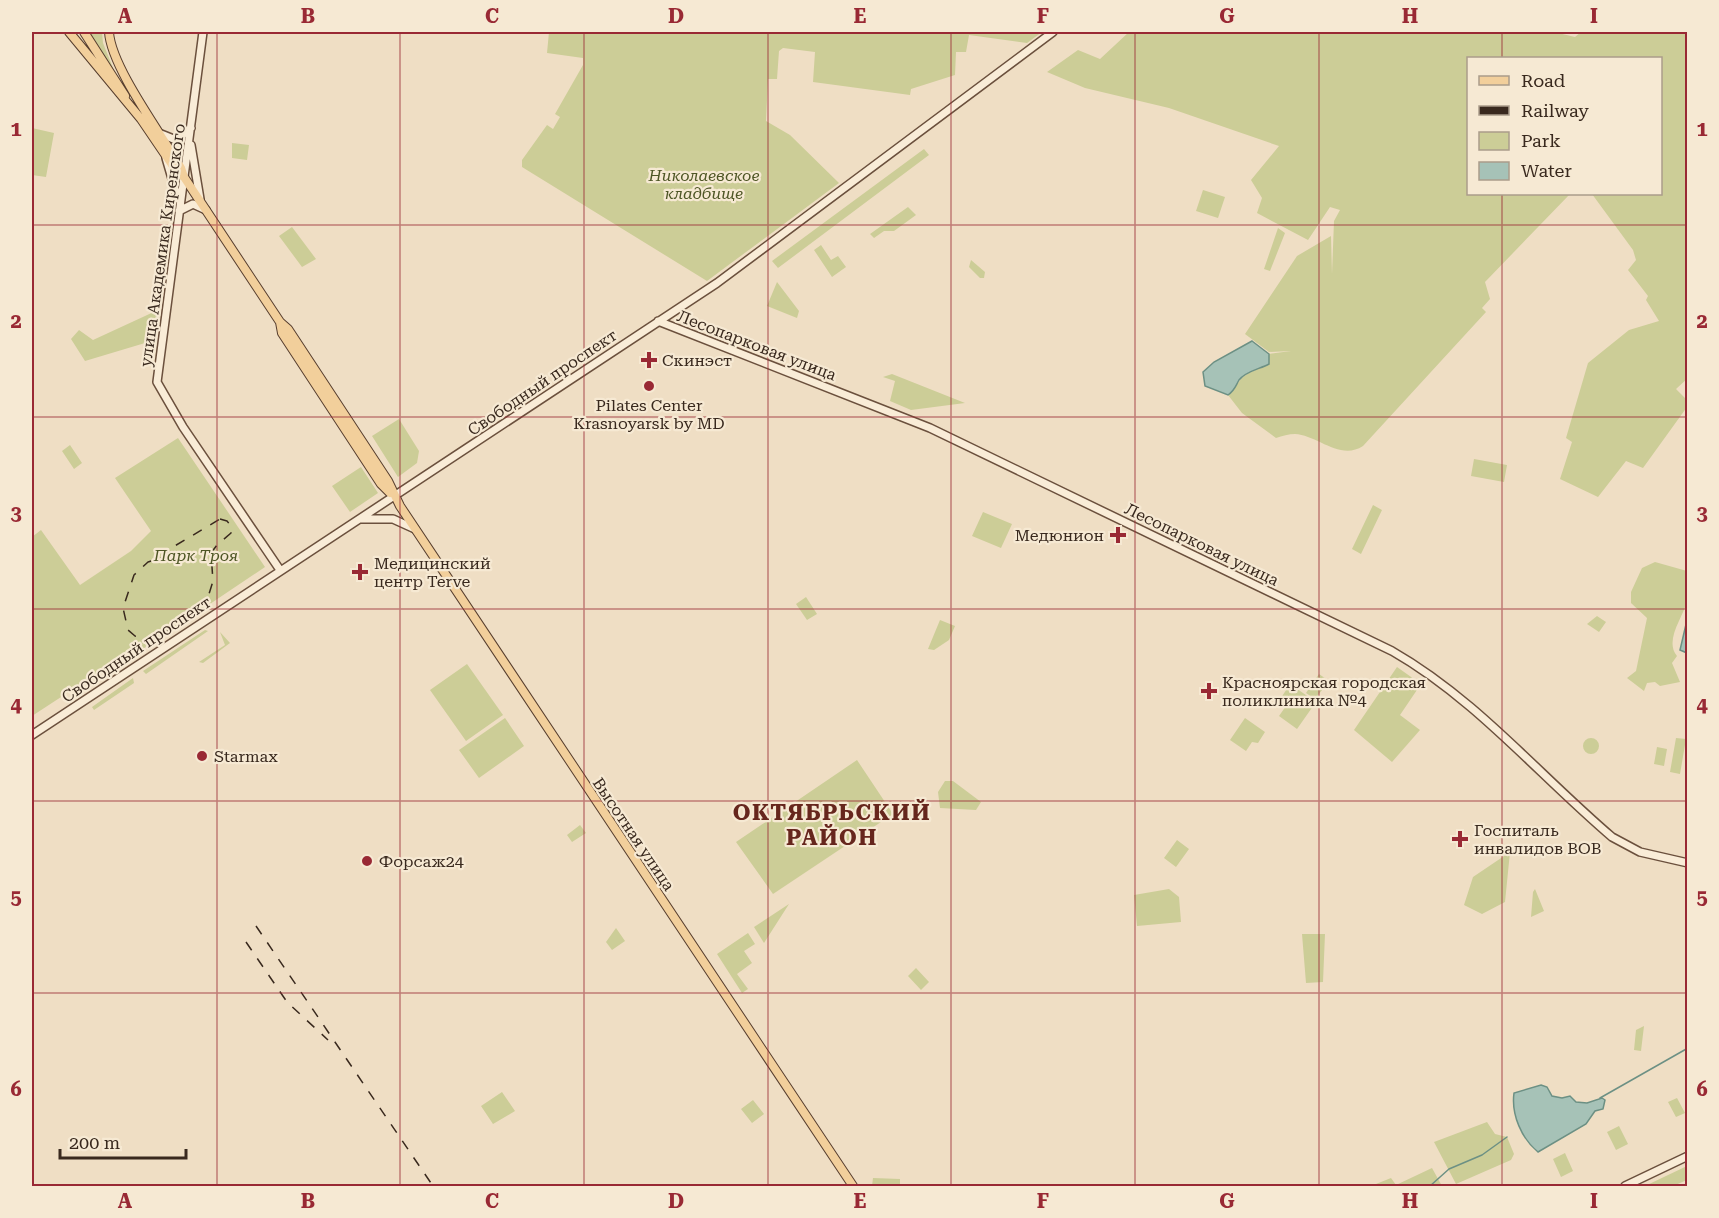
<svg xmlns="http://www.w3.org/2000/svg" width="1719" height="1218" font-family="'Roboto Serif',serif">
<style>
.green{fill:#cccd97}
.water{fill:#a6c2b7;stroke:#6c9084;stroke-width:1.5}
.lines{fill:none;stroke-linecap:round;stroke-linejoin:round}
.stream{stroke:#6c9084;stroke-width:1.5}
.secondary-casing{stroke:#6b503d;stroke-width:10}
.primary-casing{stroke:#573e2e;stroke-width:10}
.secondary{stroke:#f9ecd7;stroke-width:7}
.primary{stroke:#f2cf9b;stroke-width:8}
.rail{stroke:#39291e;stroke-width:1.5;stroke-dasharray:10 10;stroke-linecap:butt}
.grid{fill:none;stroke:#992934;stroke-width:1.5;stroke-opacity:0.55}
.poi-dot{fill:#992934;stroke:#f6e9d3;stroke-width:2}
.labels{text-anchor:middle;stroke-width:4.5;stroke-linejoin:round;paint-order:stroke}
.park-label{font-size:16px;font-style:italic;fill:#4e5625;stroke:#f6e9d3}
.street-label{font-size:16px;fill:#39291e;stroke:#f6e9d3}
.poi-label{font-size:16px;fill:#39291e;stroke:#f6e9d3;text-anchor:start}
.district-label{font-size:22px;font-weight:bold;letter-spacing:1.5px;fill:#66261d;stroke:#f6e9d3}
.neatline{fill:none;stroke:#992934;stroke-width:2}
.grid-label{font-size:20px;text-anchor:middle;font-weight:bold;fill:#992934}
</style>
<rect width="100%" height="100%" fill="#efdec4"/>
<path class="green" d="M88 32H102L103 43 115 73Z
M549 32H1042L1027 43 969 35 966 52H956L955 75 911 89 910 95 813 82 815 52 783 48 779 51 777 79H768L766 121 790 135 839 183 707 281 522 167V160L547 125 553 129 560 117 555 114 583 65V58L547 53Z
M1129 32H1554L1575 37 1581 32H1687L1688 378 1676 389 1687 400V407L1643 468 1626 461 1598 497 1560 479 1572 442 1566 438 1588 363 1629 330 1659 321 1646 300 1648 296 1628 270 1636 260 1633 250 1592 194H1660V58H1468V194H1570L1485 282 1490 299 1482 308 1486 312 1363 446C1340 461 1317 435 1295 434 1289 434 1282 436 1276 438L1242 413 1228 395C1235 390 1236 385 1241 379 1249 371 1259 369 1269 364V354L1291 351 1269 352 1245 334 1297 256 1331 236 1332 274 1334 221 1340 210 1330 207 1308 240 1257 213 1262 198 1251 180 1279 146 1169 108 1085 88 1047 72 1078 50 1100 59Z
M32 128 54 133 46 177 32 175Z
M232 143 249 145 247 160 232 158Z
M924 149 929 155 778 268 772 261Z
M1203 190 1225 197 1218 218 1196 211Z
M908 207 916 215 894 231H884L874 238 870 234Z
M292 227 316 259 302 267 279 236Z
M1278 228 1285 233 1270 271 1264 269Z
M821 245 831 260 838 256 846 267 832 277 814 250Z
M971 260 985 272 984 278H980L969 267Z
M777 282 799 311 797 318 767 306Z
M158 310 155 340 85 361 71 339 79 330 93 340Z
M892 374 965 403 911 410 890 401 895 381 883 377Z
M399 419 419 451 417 463 398 477 372 436Z
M178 438 265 567 140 651 136 648 32 716V537L41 530 80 585 131 551 151 531 115 478Z
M70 445 82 463 74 469 62 451Z
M1474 459 1507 465 1504 482 1471 476Z
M361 467 378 493 350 512 332 486Z
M1373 505 1382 510 1361 554 1352 549Z
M983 512 1012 524 1001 548 972 536Z
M1655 562 1687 571C1688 581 1689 592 1687 601 1683 618 1664 640 1677 656L1672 663 1680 682 1660 686 1655 682 1647 683 1644 691 1627 678 1636 671 1647 618 1631 603V592L1642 568Z
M806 597 817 614 807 620 796 604Z
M1597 616 1606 622 1599 632 1587 624Z
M940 620 955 626 949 640 934 650 928 649Z
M205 630 208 631 146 674 143 671Z
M220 632 230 643 203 663 199 662 225 645Z
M467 664 503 715 466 741 430 690Z
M1397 667 1421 684 1400 715 1420 730 1392 762 1354 730Z
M1319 674 1329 681 1315 699 1306 693Z
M133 678 134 683 94 710 92 707Z
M1290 684 1316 702 1297 729 1279 716 1286 706 1279 701Z
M505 718 524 746 479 778 459 750Z
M1245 718 1265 732 1258 743 1252 742 1246 751 1230 740Z
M1676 738 1686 739 1680 774 1670 772Z
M1583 746a8 8 0 1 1 16 0a8 8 0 1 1-16 0Z
M1657 747 1667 749 1664 766 1654 764Z
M857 760 893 814 773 894 736 842Z
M945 781H953L981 802 976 810 940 808 938 792Z
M580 825 586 833 572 842 567 835Z
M1177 840 1189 849 1176 867 1164 858Z
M1510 852 1505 902 1482 914 1464 905 1473 877Z
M1169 889 1179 897 1181 922 1137 926 1134 895Z
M1535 889 1544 911 1531 917 1533 892Z
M789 904 764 943 754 927Z
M616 928 625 941 612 950 606 942Z
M748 933 755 944 744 951 752 963 737 974 748 989 742 993 717 954Z
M1302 934H1325L1323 982 1306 983Z
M916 968 929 982 921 990 908 976Z
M1644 1026 1641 1051 1634 1050 1636 1030Z
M502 1092 515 1111 493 1124 481 1106Z
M1677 1098 1685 1113 1676 1117 1668 1102Z
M753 1100 764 1114 752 1123 741 1109Z
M1487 1122 1495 1134 1507 1137 1514 1154 1511 1160 1456 1184 1434 1142Z
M1619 1126 1628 1144 1616 1150 1607 1132Z
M1565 1153 1573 1171 1561 1177 1553 1159Z
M1687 1166V1180L1673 1186H1645Z
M1432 1168 1442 1186H1371L1391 1178 1396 1185Z
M873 1178 900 1179V1186H872Z"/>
<path class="water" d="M1252 341 1269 354V364C1260 369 1246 371 1239 380 1235 387 1235 390 1228 395L1205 386 1203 372 1214 362Z
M1687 620V653L1680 650Z
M1541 1085 1547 1087 1552 1096 1562 1098 1570 1096 1576 1102 1587 1103 1602 1098 1605 1100 1603 1109 1595 1111 1586 1124 1538 1152C1522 1139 1511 1115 1514 1093Z"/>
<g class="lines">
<path class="stream" d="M1600 1098 1688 1048
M1430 1186 1449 1169 1482 1155 1507 1137"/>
<g class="secondary-casing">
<path id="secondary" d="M203 32 157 382 183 427 280 570
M161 134 176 140 191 128
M191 145 200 199
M166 158 178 199
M179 211 193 204 206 210
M658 321 930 428 1392 651C1476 699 1538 774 1612 837L1640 852 1688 863
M362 519H393L415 529
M32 735 717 283 1053 32
M1625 1186 1688 1156"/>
</g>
<g class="primary-casing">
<path id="primary" d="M69 32 141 119 177 172 184 177
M84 32 125 96
M109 32C111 67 162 135 181 168L184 177 280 322 288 329 388 481 400 506 853 1186
M280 322 282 333 381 484 390 493"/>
</g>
<use href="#secondary" class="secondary"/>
<use href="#primary" class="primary"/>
<path class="rail" d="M220 519 227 521 231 526V533L217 545 211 553 213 581 209 594 191 616 164 633 146 638 135 636 128 630 123 608 134 575 148 562 163 557 173 547Z
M256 926 433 1186
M246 942 287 1002 328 1040"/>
</g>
<path class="grid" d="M217 32V1186M400 32V1186M584 32V1186M768 32V1186M951 32V1186M1135 32V1186M1319 32V1186M1502 32V58M1502 194V1186M32 225H1688M32 417H1688M32 609H1688M32 801H1688M32 993H1688"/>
<g class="poi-dot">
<path d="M646 351h6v6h6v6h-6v6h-6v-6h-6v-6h6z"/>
<circle cx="649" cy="386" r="6"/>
<path d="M1115 526h6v6h6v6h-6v6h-6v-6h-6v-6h6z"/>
<path d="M357 563h6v6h6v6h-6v6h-6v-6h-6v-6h6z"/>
<path d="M1206 682h6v6h6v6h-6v6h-6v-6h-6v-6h6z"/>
<circle cx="202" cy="756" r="6"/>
<path d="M1457 830h6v6h6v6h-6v6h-6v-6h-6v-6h6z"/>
<circle cx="367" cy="861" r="6"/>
</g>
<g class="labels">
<g class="park-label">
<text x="704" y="181">Николаевское<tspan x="704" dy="18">кладбище</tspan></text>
<text x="196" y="561">Парк Троя</text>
</g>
<g class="street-label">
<text transform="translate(162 245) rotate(-82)" y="6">улица Академика Киренского</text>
<text transform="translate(757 345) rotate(21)" y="6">Лесопарковая улица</text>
<text transform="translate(542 382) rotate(-34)" y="6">Свободный проспект</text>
<text transform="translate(1202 544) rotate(26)" y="6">Лесопарковая улица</text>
<text transform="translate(136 649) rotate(-34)" y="6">Свободный проспект</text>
<text transform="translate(634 834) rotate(56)" y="6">Высотная улица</text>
</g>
<g class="poi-label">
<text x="662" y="366">Скинэст</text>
<text x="649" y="411" text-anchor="middle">Pilates Center<tspan x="649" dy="18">Krasnoyarsk by MD</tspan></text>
<text x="1104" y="541" text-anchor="end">Медюнион</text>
<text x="374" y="569">Медицинский<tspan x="374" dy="18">центр Terve</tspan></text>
<text x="1222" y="688">Красноярская городская<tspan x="1222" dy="18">поликлиника №4</tspan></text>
<text x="214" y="762">Starmax</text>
<text x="1474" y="836">Госпиталь<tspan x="1474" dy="18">инвалидов ВОВ</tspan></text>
<text x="379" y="867">Форсаж24</text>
</g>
<g class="district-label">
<text x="832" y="820">ОКТЯБРЬСКИЙ<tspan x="832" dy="25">РАЙОН</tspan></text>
</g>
</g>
<rect width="1719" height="1218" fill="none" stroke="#f6e9d3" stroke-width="66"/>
<rect x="1467" y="57" width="195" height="138" fill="#f6e9d3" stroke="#aa9c8b" stroke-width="1.5"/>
<rect x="1479" y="76" width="30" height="9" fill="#f2cf9b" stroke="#aa9c8b" stroke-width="1.5"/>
<text x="1521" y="87" font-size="18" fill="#39291e">Road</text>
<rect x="1479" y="106" width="30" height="9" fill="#39291e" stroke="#aa9c8b" stroke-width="1.5"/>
<text x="1521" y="117" font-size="18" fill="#39291e">Railway</text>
<rect x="1479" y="132" width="30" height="18" fill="#cccd97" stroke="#aa9c8b" stroke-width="1.5"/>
<text x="1521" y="147" font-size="18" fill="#39291e">Park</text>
<rect x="1479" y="162" width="30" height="18" fill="#a6c2b7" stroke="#aa9c8b" stroke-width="1.5"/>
<text x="1521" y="177" font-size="18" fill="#39291e">Water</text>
<path d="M60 1149v9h126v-9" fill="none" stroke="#39291e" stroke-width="3"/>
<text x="69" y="1149" font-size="18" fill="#39291e" stroke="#f6e9d3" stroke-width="4.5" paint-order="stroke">200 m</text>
<rect x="33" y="33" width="1653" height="1152" class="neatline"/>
<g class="grid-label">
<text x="125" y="23">A</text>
<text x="308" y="23">B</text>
<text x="492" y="23">C</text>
<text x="676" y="23">D</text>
<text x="860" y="23">E</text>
<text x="1043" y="23">F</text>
<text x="1227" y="23">G</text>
<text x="1410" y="23">H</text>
<text x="1594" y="23">I</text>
<text x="16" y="136">1</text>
<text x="1702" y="136">1</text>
<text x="16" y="328">2</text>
<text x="1702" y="328">2</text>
<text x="16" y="520">3</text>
<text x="1702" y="520">3</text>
<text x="16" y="712">4</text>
<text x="1702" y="712">4</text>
<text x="16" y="904">5</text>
<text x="1702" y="904">5</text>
<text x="16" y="1096">6</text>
<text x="1702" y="1096">6</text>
<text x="125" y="1208">A</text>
<text x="308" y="1208">B</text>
<text x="492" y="1208">C</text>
<text x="676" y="1208">D</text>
<text x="860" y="1208">E</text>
<text x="1043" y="1208">F</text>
<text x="1227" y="1208">G</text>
<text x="1410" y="1208">H</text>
<text x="1594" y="1208">I</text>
</g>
</svg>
